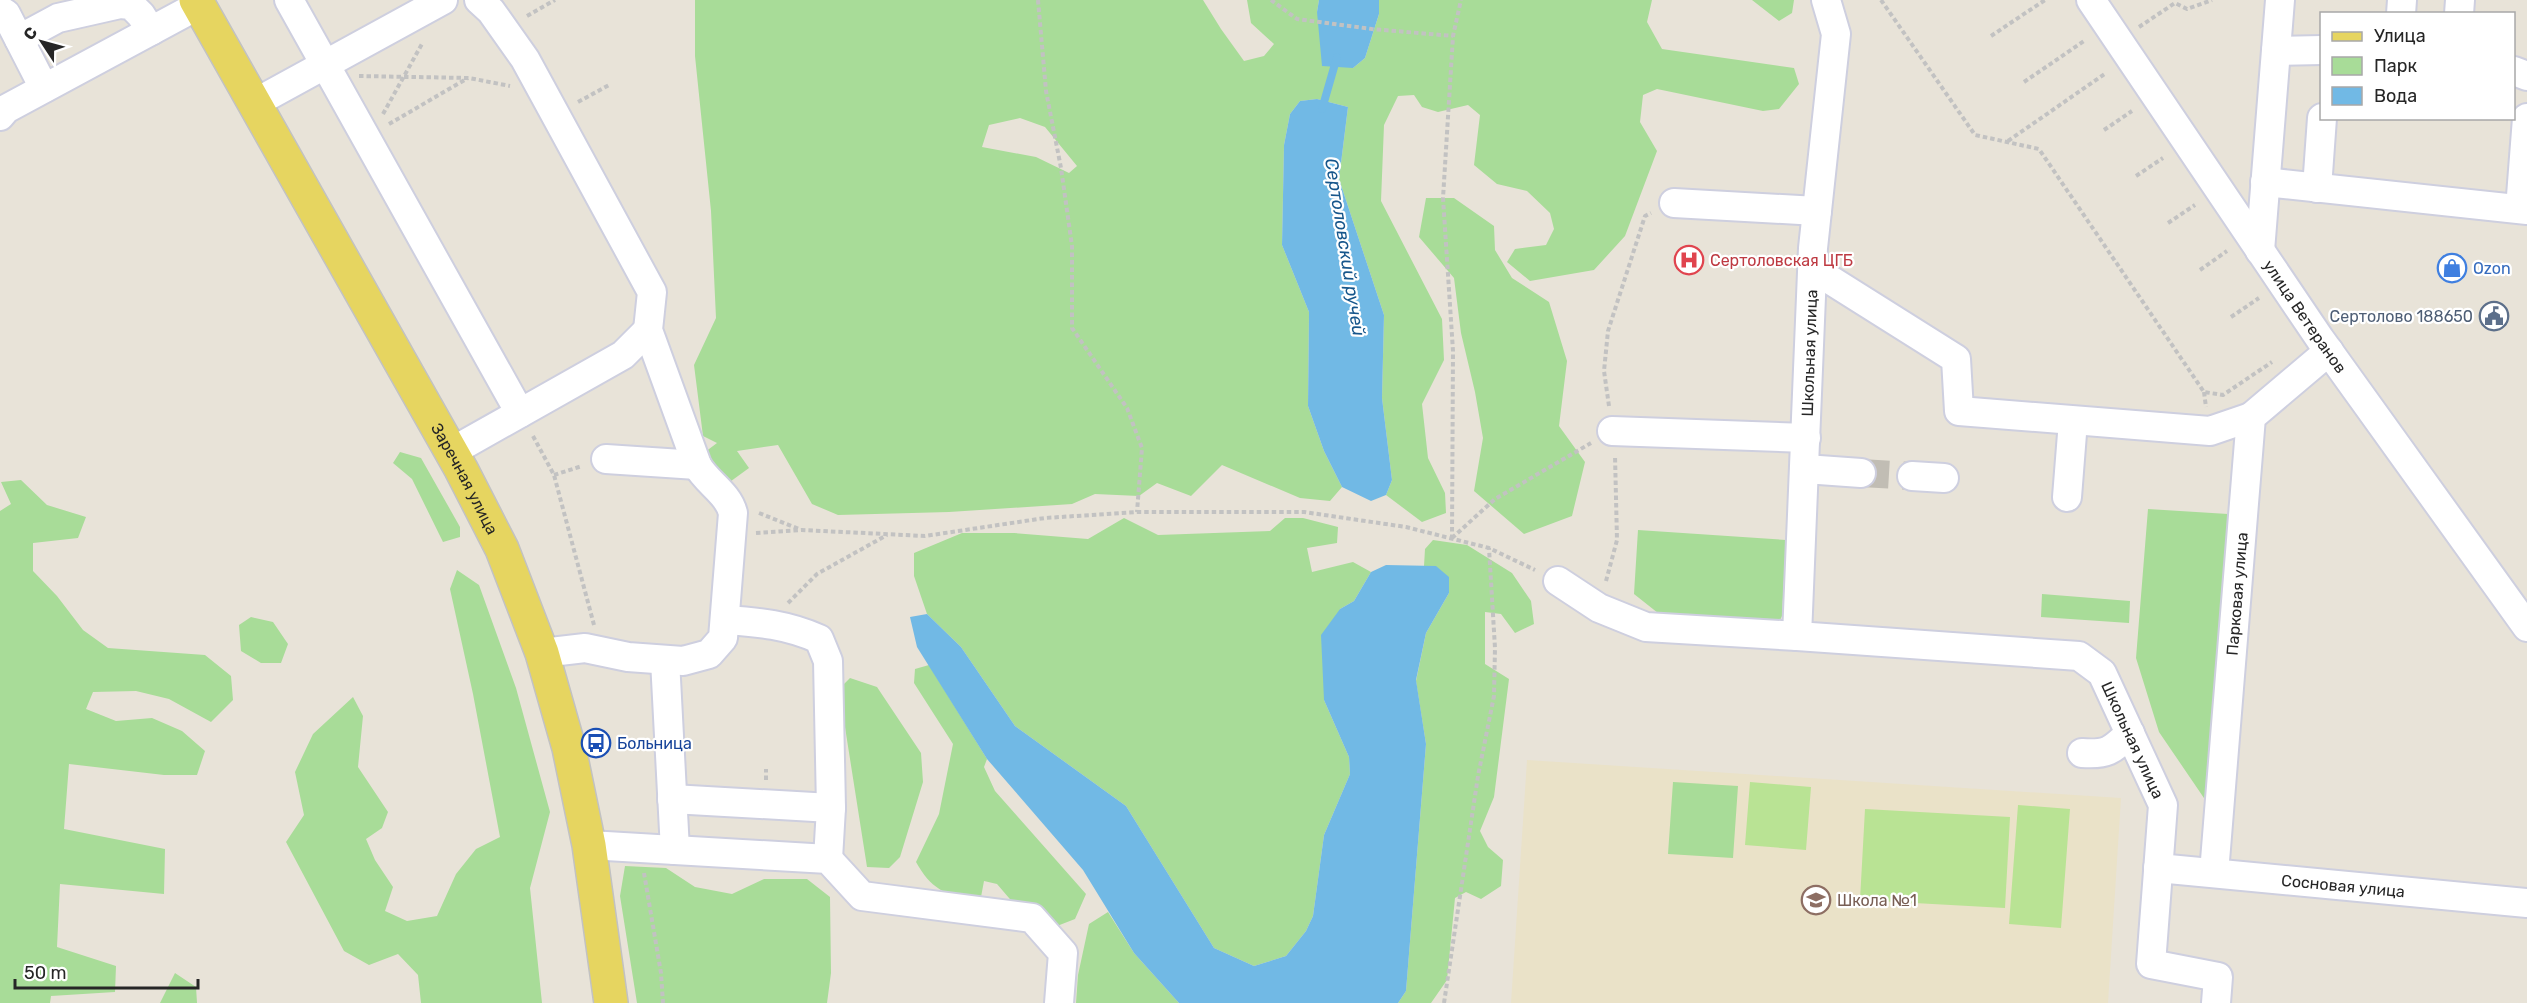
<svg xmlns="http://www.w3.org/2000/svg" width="2527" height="1003" font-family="Rubik,sans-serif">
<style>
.education{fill:#eae2c8}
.green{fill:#a8dc98;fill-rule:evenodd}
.pitch{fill:#b9e394}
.water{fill:#71b9e5}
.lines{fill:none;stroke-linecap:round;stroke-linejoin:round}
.stream{stroke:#71b9e5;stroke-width:8}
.minor-tunnel{stroke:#c1bdb4;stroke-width:28;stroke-dasharray:28 14;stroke-linecap:butt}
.minor-casing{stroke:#cecfdf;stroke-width:32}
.major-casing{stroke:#c2c2c2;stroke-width:36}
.path{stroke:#c2c2c2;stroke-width:4;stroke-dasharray:4.5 3;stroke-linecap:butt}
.minor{stroke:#fff;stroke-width:28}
.major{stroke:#e6d560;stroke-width:33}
.labels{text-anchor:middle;stroke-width:4.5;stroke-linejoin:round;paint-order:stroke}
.health-label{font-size:16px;fill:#be3a42;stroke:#fff;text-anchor:start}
.shop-label{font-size:16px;fill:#366cbe;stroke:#fff;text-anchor:start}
.street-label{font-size:16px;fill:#262626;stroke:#fff}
.service-label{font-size:16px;fill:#4e5e75;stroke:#fff;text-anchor:end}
.transit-label{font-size:16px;fill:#164399;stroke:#fff;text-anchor:start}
.education-label{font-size:16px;fill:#785e54;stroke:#fff;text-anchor:start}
.water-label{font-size:18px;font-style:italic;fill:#16568b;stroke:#fff}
</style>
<rect width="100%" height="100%" fill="#e8e3d8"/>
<path class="education" d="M1527 760 2121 798 2108 1003H1511Z"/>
<path class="green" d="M695 0H1203L1221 29 1244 61 1264 56 1274 44 1251 23 1247 0H1319L1317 12 1353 68 1365 58 1379 14V0H1652L1647 22 1662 49 1794 68 1799 84 1779 109 1763 111 1657 89 1643 95 1640 122 1657 151 1625 236 1594 270 1530 281 1507 262 1515 249 1546 245 1554 229 1550 213 1527 191 1497 184 1474 165 1480 115 1468 105 1438 112 1422 107 1414 95 1398 96 1384 125 1381 201 1442 319 1444 360 1422 404 1428 458 1445 493 1446 513 1422 522 1386 495 1392 480 1382 398 1384 315 1339 179 1348 107 1317 99 1300 101 1290 114 1284 145 1282 245 1309 312 1308 406 1324 451 1342 487 1330 501 1300 498 1222 465 1191 496 1157 483 1139 496 1095 494 1072 504 949 512 838 515 812 504 778 445 737 451 749 468 727 484 705 452 717 443 703 436 694 365 716 318 711 211 695 56ZM1020 118 1045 127 1077 166 1069 173 1036 157 982 147 989 125Z
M1752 0H1794L1792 13 1779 21Z
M1426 198H1454L1494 226 1495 250 1512 278 1549 302 1567 361 1559 426 1585 462 1572 516 1524 534 1474 491 1483 438 1475 392 1461 333 1454 278 1419 237Z
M400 452 421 458 460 527V537L443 542 412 479 393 463Z
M21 480 47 505 86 517 78 538 33 543V571L57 596 83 630 108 648 205 655 231 676 233 700 211 722 169 699 136 691 93 692 86 709 116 721 152 718 182 731 205 751 197 775H164L69 764 64 829 165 849 164 894 60 884 57 947 116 966 115 992 51 996 50 1003H0V511L11 504 1 482Z
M2148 509 2228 514 2206 801 2159 732 2136 658Z
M1124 518 1158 535 1270 531 1285 518H1303L1338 527 1337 543 1307 548 1312 572 1353 562 1371 572 1354 601 1340 609 1324 700 1349 757 1350 774 1324 835 1313 916 1306 931 1286 956 1254 966 1214 948 1126 806 1015 726 961 647 927 614 914 576V553L962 533H1014L1088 539Z
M1638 530 1786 540 1782 616 1779 622 1663 617 1634 594Z
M1433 540 1467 545 1512 573 1531 601 1534 624 1515 633 1501 614 1485 612V664L1509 679 1494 797 1480 831 1488 847 1503 860 1501 886 1481 899 1466 892 1455 898 1447 980 1431 1003H1398L1406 991 1426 744 1416 681 1426 633 1449 593 1436 567 1424 566 1425 549Z
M457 570 479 585 516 688 550 812 530 888 542 1003H421L418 975 398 954 369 965 344 951 286 842 304 815 295 772 313 734 353 697 363 716 358 767 388 812 382 828 366 839 375 860 393 887 385 911 407 921 437 916 456 874 476 849 500 837 473 694 450 589Z
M2042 594 2130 601 2129 623 2041 617Z
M251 617 273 622 288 644 281 663H261L241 651 239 625Z
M929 665 987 759 984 767 995 791 1086 894 1075 919 1057 926 1015 905 997 884 984 881 981 897 971 902C944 893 931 889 916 862L939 814 953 744 914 683 915 669Z
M850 678 877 687 921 753 923 782 900 857 889 868 867 867 839 689Z
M1673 782 1738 786 1733 858 1668 854Z
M625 866 666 868 695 887 732 894 764 879H807L830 897 831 973 827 1003H637L620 896Z
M1108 912 1134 953 1179 1003H1076L1078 975 1089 924Z
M175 973 196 987 197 1003H160Z"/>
<path class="pitch" d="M1750 782 1811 787 1806 850 1745 845Z
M2018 805 2070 809 2061 928 2009 924Z
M1865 809 2010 817 2005 908 1860 900Z"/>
<path class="water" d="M1319 0H1379V14L1365 58 1353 68 1322 66 1317 12Z
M1317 99 1348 107 1339 179 1384 315 1382 398 1392 480 1386 495 1371 501 1342 487 1324 451 1308 406 1309 312 1282 245 1284 145 1290 114 1300 101Z
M1386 565 1436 566 1449 577V593L1426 633 1416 680 1426 744 1406 991 1398 1003H1179L1134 953 1083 870 987 759 917 647 910 617 927 614 961 647 1015 726 1126 806 1214 948 1254 966 1286 956 1306 931 1313 916 1324 835 1350 774 1349 757 1324 700 1321 635 1340 609 1354 601 1371 572Z"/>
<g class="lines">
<path class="stream" d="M1322 109 1337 57"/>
<path class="minor-tunnel" d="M1861 473 1912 476"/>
<g class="minor-casing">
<g id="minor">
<path d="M289 0 520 413"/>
<path d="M479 0 491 11 525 59 652 292 648 330 697 465C707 483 728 493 733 513L723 638 709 654 683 661 628 657 585 648 542 653"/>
<path id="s1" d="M1826 0 1836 34 1813 248 1797 636 2079 656 2102 673 2163 805 2151 964 2218 977 2216 1003"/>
<path id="s2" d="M2091 0 2320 339 2527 627"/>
<path d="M0 10 6 14 44 88"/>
<path d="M2401 14 2402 0"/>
<path d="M2459 14 2460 0"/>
<path d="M19 39 58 18 120 4 131 5 141 15 151 31"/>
<path d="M2276 51 2322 50"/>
<path d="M2514 71 2527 76"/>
<path d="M255 103 443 0"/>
<path d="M0 116 6 109 199 5"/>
<path d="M2265 182 2527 210"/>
<path d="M2317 188 2322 118"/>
<path d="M1674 203 1817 211"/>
<path d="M2520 209 2527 118"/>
<path d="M2260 251 2280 0"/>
<path d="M1813 269 1956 359 1959 411 2210 431 2251 417"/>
<path d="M1612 431 1806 438"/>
<path d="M451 452 623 355 648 330"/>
<path d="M606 459 697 465"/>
<path d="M1805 469 1861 473"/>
<path d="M1912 476 1944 478"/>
<path d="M2067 497 2073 421"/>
<path d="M1558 581 1599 608 1646 627 1797 636"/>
<path d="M725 620C759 622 788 625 819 639L828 661 831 808 828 859"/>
<path d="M665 660 675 850"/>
<path d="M2082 753C2108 755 2112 750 2130 733"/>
<path d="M672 799 831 808"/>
<path d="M589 845 828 859 862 896 1032 918 1063 953 1059 1003"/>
<path id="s3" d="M2158 868 2527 903"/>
<path id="s4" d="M2214 873 2251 417 2329 351"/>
</g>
</g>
<g class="major-casing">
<g id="major">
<path id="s5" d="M196 0 461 469 502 549 542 653 569 748 589 845 611 1003"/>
</g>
</g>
<path class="path" d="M1038 0 1046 91 1061 168 1072 246V328L1127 408 1142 448 1137 512
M1271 0 1297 19 1372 29 1453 36
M1881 0 1975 135 2039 149 2204 392 2223 395 2272 362
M527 16 555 0
M2139 27 2175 3 2187 9 2212 0
M1991 36 2045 0
M359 76 469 78 510 86
M2024 82 2084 41
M578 102 609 85
M383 114 423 42
M389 124 468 78
M2104 130 2132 111
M2008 141 2106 73
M2136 176 2163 158
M2168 223 2195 205
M2200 270 2227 251
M2231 317 2259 298
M2204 392 2206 407
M1609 406 1604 371 1608 331 1645 216 1651 213
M533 436 554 475 594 625
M554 475 582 466
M759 513 799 529
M756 533 802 530 925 536 1045 518 1137 512H1304L1406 527 1489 548 1535 570
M1452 538 1495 499 1591 443
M1452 539 1453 351 1443 198 1453 36 1461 0
M1606 581 1617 540 1615 455
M788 603 817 574 887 535
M766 780V769
M644 873 661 973 663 1003
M1444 1003 1478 776 1494 696 1495 648 1489 548"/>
<use href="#minor" class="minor"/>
<use href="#major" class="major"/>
</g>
<defs>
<g id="hospital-ring" transform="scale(1.5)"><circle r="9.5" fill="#fff" stroke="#e0444e" stroke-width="1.5"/><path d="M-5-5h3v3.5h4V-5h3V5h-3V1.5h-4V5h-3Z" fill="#e0444e"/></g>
<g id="shop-ring" transform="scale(1.5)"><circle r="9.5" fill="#fff" stroke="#3f7fe0" stroke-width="1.5"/><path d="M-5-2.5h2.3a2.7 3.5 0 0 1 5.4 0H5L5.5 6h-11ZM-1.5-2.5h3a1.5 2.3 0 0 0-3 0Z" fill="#3f7fe0"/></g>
<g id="civic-ring" transform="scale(1.5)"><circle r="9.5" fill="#fff" stroke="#5c6f8a" stroke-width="1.5"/><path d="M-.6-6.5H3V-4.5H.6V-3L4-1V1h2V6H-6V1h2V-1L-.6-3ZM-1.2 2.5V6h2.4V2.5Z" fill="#5c6f8a"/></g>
<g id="bus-ring" transform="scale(1.5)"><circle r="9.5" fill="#fff" stroke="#1a4fb4" stroke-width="1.5"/><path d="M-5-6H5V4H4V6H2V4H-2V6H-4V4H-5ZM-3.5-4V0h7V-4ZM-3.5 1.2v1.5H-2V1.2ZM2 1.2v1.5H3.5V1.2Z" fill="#1a4fb4"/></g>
<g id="school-ring" transform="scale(1.5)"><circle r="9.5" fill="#fff" stroke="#8d6e63" stroke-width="1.5"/><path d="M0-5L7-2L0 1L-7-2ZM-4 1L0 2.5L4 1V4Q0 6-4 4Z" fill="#8d6e63"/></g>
</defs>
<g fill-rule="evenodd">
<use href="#hospital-ring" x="1689" y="260"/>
<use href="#shop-ring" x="2452" y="268"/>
<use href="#civic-ring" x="2494" y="316"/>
<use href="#bus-ring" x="596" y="743"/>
<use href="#school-ring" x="1816" y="900"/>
</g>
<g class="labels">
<g class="health-label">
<text x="1710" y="266">Сертоловская ЦГБ</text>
</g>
<g class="shop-label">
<text x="2473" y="274">Ozon</text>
</g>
<g class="street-label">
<text dy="6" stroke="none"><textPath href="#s2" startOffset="382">улица Ветеранов</textPath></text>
<text transform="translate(1809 353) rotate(-88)" y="6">Школьная улица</text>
<text dy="6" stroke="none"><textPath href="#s5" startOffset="549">Заречная улица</textPath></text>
<text dy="6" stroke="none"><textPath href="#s4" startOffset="280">Парковая улица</textPath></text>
<text dy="6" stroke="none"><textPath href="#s1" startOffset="1024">Школьная улица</textPath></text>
<text dy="6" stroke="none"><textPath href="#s3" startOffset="186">Сосновая улица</textPath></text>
</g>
<g class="service-label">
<text x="2473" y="322">Сертолово 188650</text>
</g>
<g class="transit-label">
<text x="617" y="749">Больница</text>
</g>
<g class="education-label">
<text x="1837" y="906">Школа №1</text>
</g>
<g class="water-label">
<text transform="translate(1345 247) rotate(81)" y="6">Сертоловский ручей</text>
</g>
</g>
<rect x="2320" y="12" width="195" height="108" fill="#ffffff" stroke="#a8a8a8" stroke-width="1.5"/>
<rect x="2332" y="32" width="30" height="9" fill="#e6d560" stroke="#a8a8a8" stroke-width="1.5"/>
<text x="2374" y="42" font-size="18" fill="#262626">Улица</text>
<rect x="2332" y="57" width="30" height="18" fill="#a8dc98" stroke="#a8a8a8" stroke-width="1.5"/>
<text x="2374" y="72" font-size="18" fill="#262626">Парк</text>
<rect x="2332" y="87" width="30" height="18" fill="#71b9e5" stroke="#a8a8a8" stroke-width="1.5"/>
<text x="2374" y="102" font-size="18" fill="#262626">Вода</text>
<g transform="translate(42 42) rotate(306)" stroke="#ffffff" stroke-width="4.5" paint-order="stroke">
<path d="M0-4.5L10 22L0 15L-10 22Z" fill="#262626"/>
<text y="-9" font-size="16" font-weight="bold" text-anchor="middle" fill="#262626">С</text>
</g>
<path d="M15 979v9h183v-9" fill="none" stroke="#262626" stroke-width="3"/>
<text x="24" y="979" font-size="18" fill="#262626" stroke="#ffffff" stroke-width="4.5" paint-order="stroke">50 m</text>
</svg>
